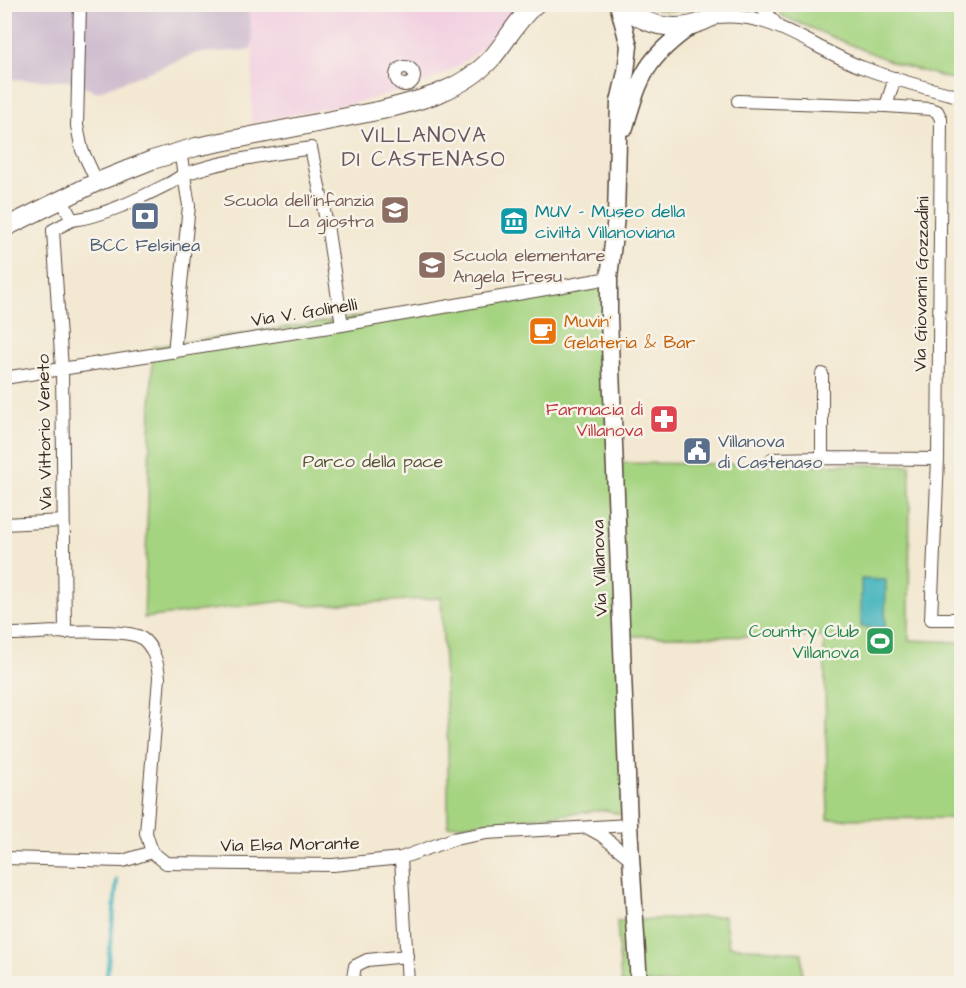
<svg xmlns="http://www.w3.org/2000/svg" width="966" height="988" font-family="'Architects Daughter',sans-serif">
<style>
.built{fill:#f2cfe1}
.industrial{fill:#cfbdcf}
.green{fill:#a5d481;stroke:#707f50;stroke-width:1.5}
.water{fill:#44b4bd;stroke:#406f6e;stroke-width:1.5}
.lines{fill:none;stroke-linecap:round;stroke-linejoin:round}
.stream{stroke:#44b4bd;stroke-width:4}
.minor-casing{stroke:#574639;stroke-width:14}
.secondary-casing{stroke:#574639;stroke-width:19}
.primary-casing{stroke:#574639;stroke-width:20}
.minor{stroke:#fff;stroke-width:12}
.secondary{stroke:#fff;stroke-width:16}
.primary{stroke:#fff;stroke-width:18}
.labels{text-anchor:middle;stroke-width:5;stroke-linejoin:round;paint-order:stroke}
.education-label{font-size:18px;fill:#785e54;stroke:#f7f3e8;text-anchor:end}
.culture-label{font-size:18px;fill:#0d838f;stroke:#f7f3e8;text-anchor:start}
.service-label{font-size:18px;fill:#4e5e75;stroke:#f7f3e8}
.street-label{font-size:18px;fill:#3b2a1e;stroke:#f7f3e8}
.food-label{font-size:18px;fill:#c56008;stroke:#f7f3e8;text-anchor:start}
.health-label{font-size:18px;fill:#be3a42;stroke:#f7f3e8;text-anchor:end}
.park-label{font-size:18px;fill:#565437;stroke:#f7f3e8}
.leisure-label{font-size:18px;fill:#27864d;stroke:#f7f3e8;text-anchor:end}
.quarter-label{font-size:21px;letter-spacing:1.5px;fill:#6b555f;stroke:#f7f3e8}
</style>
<rect width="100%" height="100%" fill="#f7f3e8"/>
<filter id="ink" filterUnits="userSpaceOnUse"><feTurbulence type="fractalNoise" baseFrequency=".0167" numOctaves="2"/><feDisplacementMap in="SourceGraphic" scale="12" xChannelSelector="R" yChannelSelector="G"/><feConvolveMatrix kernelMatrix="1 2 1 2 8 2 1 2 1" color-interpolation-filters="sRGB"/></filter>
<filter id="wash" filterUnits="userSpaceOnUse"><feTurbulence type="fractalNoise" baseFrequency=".008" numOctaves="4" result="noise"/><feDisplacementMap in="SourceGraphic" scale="24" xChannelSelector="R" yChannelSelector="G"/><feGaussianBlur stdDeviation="1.35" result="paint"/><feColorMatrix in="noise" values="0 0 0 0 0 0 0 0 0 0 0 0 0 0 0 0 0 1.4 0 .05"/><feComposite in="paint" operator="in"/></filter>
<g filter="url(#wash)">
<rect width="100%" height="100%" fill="#f3e8d1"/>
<path class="built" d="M247 5H519L484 46 471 57 453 69 421 85 362 101 251 123 253 41Z"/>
<path class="industrial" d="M5 5H247L253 41 251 50 197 53 97 92 68 81 5 79Z"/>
<path class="green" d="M645 5H698C680 12 663 13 645 5Z
M775 5H961V82L897 64 782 16Z
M608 280V463L910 465 909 640 961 642V818L828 819 824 637 622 636 627 817 606 810 448 826V751L441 598 311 606 284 601 144 618 153 347Z
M724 916 729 946 802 953V983H621L617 921Z"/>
<path class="water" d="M861 579 886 580 885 628 861 627Z"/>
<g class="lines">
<path class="stream" d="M106 984 117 880"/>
</g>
</g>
<g filter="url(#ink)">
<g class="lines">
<g class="minor-casing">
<path id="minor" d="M80 4 77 126 82 150 97 182
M759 4 777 25
M713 18C769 8 814 50 864 68 896 80 929 89 962 97
M396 76a9 9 0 1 1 18 0a9 9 0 1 1-18 0Z
M895 78 886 106 930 109 937 111 941 119 938 459 931 619H962
M738 101 886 106
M62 200 72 220C105 216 138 199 168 184 175 181 181 175 188 173 227 159 271 155 311 148L327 225 342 325
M174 352 189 206 180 151
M822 374V458L938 459
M4 378 342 325 609 278
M772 459 822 458
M4 524 63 521
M65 633 62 370 53 230 72 220
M4 634C30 634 122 627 140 637 153 645 158 663 159 678L146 833 152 852 166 863 333 865 401 858 453 839 486 833 629 825
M590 829 601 835 631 859
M4 858 123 861 152 852
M401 858 408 984
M352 984 355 966 367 960 407 956"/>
</g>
<g class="secondary-casing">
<path id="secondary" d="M618 4 629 46 626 72 619 102 616 217 609 278V318L629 825 639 984
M625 127C640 75 647 57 693 25"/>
</g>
<g class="primary-casing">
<path id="primary" d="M622 4C650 34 700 35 727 4
M4 228 97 182 152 160 196 147 382 110C422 100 462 90 491 59 507 41 517 19 536 4"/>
</g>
<use href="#minor" class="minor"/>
<use href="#secondary" class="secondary"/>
<use href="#primary" class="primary"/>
</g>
</g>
<defs>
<g id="school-square" transform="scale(1.5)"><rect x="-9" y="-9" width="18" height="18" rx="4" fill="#8d6e63" stroke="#f7f3e8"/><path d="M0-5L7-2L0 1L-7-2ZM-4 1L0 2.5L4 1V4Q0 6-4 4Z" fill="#fff"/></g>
<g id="bank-square" transform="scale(1.5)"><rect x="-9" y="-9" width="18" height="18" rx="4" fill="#5c6f8a" stroke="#f7f3e8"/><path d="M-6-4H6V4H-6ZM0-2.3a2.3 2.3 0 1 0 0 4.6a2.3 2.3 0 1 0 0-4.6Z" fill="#fff"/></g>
<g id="museum-square" transform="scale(1.5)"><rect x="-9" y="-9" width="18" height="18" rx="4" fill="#0f9aa8" stroke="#f7f3e8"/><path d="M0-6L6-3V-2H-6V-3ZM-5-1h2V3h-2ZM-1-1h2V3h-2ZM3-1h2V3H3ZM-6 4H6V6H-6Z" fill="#fff"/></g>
<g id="cafe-square" transform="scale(1.5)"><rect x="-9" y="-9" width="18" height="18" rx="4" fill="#e8710a" stroke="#f7f3e8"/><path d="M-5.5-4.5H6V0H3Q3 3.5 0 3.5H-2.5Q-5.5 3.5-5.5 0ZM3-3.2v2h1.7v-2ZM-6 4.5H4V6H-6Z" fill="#fff"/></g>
<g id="pharmacy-square" transform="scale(1.5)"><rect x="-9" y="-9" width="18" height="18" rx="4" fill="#e0444e" stroke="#f7f3e8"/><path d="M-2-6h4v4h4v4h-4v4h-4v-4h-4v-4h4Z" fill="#fff"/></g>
<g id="civic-square" transform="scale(1.5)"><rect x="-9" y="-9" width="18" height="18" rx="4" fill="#5c6f8a" stroke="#f7f3e8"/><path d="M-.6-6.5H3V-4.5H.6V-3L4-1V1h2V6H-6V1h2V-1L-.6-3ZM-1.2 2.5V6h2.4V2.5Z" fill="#fff"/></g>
<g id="stadium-square" transform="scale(1.5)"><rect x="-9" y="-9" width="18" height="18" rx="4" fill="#2e9e5b" stroke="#f7f3e8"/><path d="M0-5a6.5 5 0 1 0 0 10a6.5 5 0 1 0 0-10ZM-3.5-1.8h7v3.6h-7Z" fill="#fff"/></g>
</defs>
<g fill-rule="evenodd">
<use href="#school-square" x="395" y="210"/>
<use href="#bank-square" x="145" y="216"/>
<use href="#museum-square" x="514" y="221"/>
<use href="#school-square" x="432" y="265"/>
<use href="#cafe-square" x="543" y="331"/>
<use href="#pharmacy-square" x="664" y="419"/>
<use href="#civic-square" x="697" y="451"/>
<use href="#stadium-square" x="880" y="641"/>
</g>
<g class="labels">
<g class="education-label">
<text x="374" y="206">Scuola dell'infanzia<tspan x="374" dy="21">La giostra</tspan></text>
<text x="453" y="261" text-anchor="start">Scuola elementare<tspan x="453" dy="21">Angela Fresu</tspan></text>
</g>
<g class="culture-label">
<text x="535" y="217">MUV - Museo della<tspan x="535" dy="21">civiltà Villanoviana</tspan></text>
</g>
<g class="service-label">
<text x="145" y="251">BCC Felsinea</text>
<text x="718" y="447" text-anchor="start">Villanova<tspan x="718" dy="21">di Castenaso</tspan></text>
</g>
<g class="street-label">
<text transform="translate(921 284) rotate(-89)" y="6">Via Giovanni Gozzadini</text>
<text transform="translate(304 312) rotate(-9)" y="6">Via V. Golinelli</text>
<text transform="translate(44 432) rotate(-91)" y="6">Via Vittorio Veneto</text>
<text transform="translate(599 568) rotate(-92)" y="6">Via Villanova</text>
<text transform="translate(290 844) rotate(-1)" y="6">Via Elsa Morante</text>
</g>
<g class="food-label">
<text x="564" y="327">Muvin'<tspan x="564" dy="21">Gelateria &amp; Bar</tspan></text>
</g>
<g class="health-label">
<text x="643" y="415">Farmacia di<tspan x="643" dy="21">Villanova</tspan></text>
</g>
<g class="park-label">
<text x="373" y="467">Parco della pace</text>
</g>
<g class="leisure-label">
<text x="859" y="637">Country Club<tspan x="859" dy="21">Villanova</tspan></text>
</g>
<g class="quarter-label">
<text x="424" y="142">VILLANOVA<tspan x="424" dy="24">DI CASTENASO</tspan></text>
</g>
</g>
<rect width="966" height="988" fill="none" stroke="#f7f3e8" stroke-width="24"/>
</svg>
